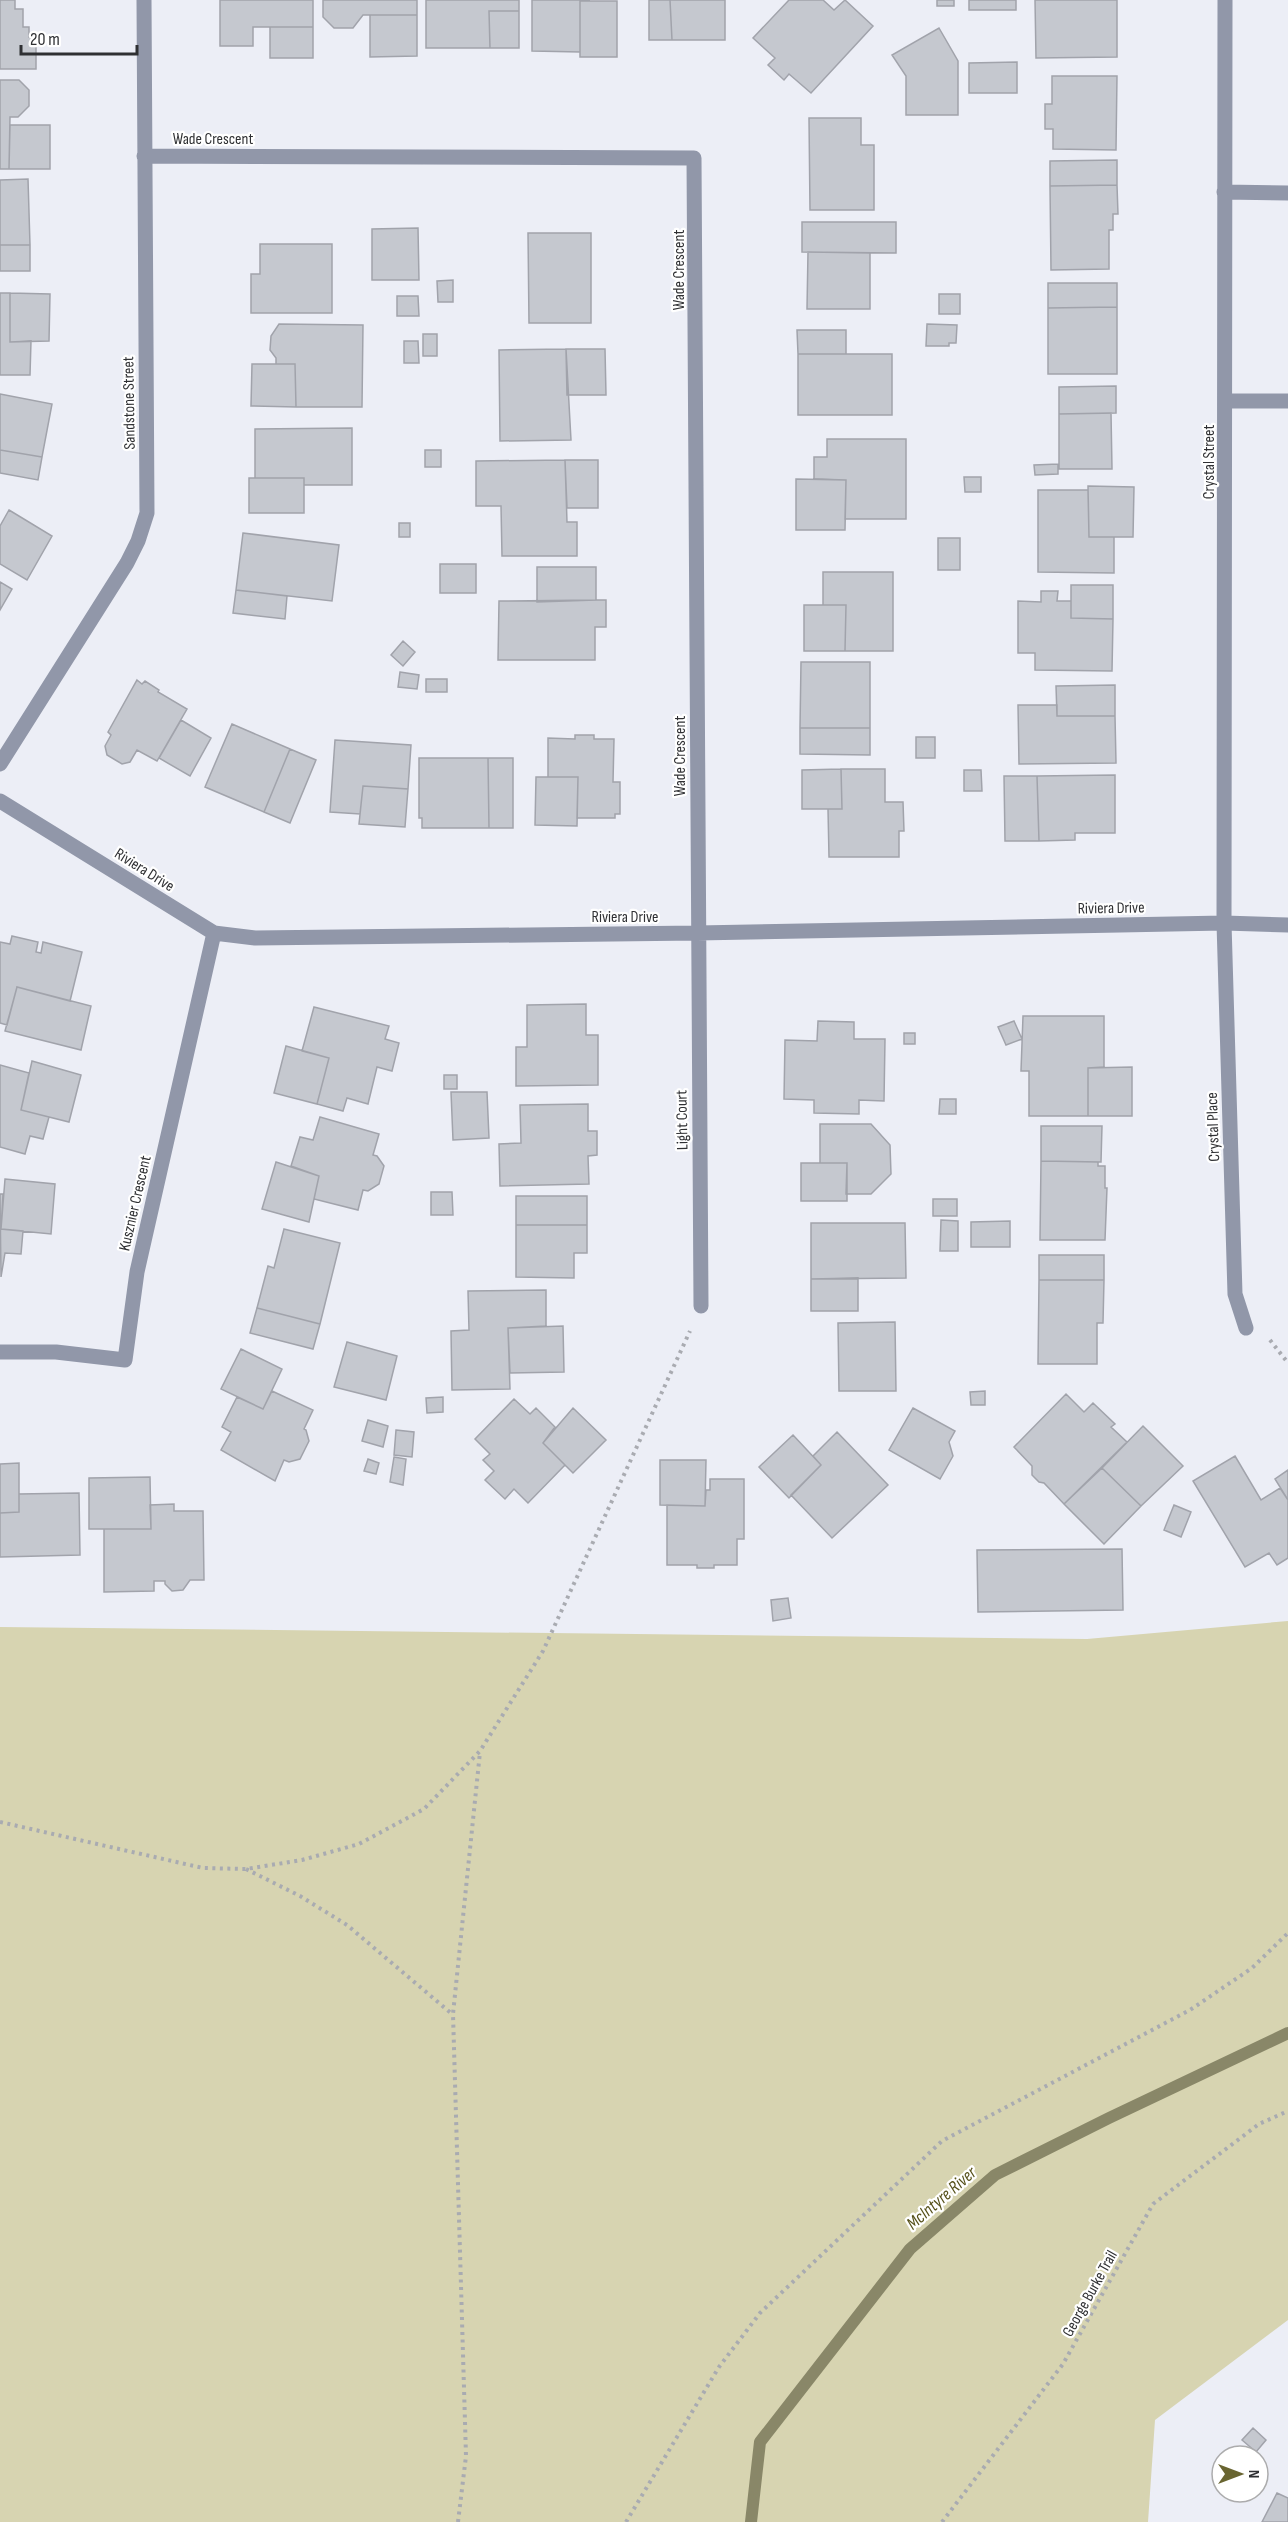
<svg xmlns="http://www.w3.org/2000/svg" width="1288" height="2522" font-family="'Sofia Sans Condensed',sans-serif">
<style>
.green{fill:#d7d4b1}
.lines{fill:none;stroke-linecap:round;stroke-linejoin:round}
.stream{stroke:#898768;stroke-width:12}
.building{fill:#c5c8cf;stroke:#a1a3ab;stroke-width:1.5}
.path{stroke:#a9abb1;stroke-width:4;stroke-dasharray:3 4.5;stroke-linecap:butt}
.minor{stroke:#9197a9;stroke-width:15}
.labels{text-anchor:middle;stroke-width:4.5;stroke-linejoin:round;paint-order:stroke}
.street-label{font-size:16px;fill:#2f3033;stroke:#fff}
.water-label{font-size:18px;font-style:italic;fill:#56511a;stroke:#fff}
</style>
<rect width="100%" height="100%" fill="#eceef6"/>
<path class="green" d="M1288 1621V2320L1155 2420 1148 2522H0V1627L1087 1639Z"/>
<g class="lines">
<path class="stream" d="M751 2522 760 2442 910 2249 995 2175 1109 2118 1288 2033"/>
</g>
<path class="building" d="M0 0H15V9H23V27H29V37H36V69H0Z
M220 0H313V27H253V46H220Z
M323 0H417V15H363L353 28H334L323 17Z
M426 0H519V11H489L490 48H426Z
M532 0H590L580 1V52L532 51Z
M649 0H670L672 40H649Z
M670 0H725V40H672Z
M789 0H823L834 10 845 0 873 26 811 93 789 74 784 80 768 65 775 58 753 38Z
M937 0H954V6H937Z
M969 0H1016V10H969Z
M1035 0H1117V57L1036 58Z
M580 1H617V57H580Z
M489 11H519V48H490Z
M370 15H417V56L370 57Z
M270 27H313V58H270Z
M939 28 958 61V115H906V76L892 55Z
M1017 62V93H969V63Z
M1052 76H1117L1116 150 1053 149V129H1045V104H1052Z
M0 80H19L29 90V106L18 117H10L9 169H0Z
M809 118H861V145H874V210H810Z
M10 125H50V169H9Z
M1117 160V185L1050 186V161Z
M28 179 30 245H0V180Z
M1117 185 1118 214H1113V230H1109V269L1051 270 1050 186Z
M802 222H896V253L802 252Z
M418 228 419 280H372V229Z
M528 233H591V323H529Z
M260 244H332V313H251V274H260Z
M0 245H30V271H0Z
M808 252 870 253V309H807Z
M453 280V302H438L437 281Z
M1048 283H1117V307L1048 308Z
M0 293H10V342L31 341 30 375H0Z
M10 293 50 294 49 341 10 342Z
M939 294H960V314H939Z
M397 296H418L419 316H397Z
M1117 307V374H1048V308Z
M279 324 363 325 362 407H296L295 364H276V358L270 350 271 336Z
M927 324 957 325 956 343H949V346H926Z
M797 330H846V354H798Z
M423 334H437V356H423Z
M404 341H418L419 363H404Z
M566 349H605L606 395H567Z
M566 349 571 440 500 441 499 350Z
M798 354H892V415H798Z
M252 364H295L296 407 251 406Z
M1116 386V413L1059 414V387Z
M0 394 52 404 42 457 0 450Z
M1111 413 1112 469H1059V414Z
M352 428V485H304V478H255V429Z
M827 439H906V519H845L846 480 814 479V457H827Z
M0 450 42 457 38 480 0 473Z
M425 450H441V467H425Z
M565 460H598V508H567Z
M565 460 567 522H577V556H502L501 506H476V461Z
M1058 464V474L1035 475 1034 465Z
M964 477H981V492H965Z
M249 478H304V513H249Z
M796 479 846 480 845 530H796Z
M1088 486 1134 487 1133 537H1089Z
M1038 490H1088L1089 537H1114V573L1038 572Z
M9 510 52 536 27 580 0 564V526Z
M399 523H410V537H399Z
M243 533 339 545 332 601 236 590Z
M938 538H960V570H938Z
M440 564H476V593H440Z
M537 567H596V600L537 602Z
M823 572H893V651H845L846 605H823Z
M0 582 12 589 0 610Z
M1071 585H1113V619L1071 618Z
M236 590 287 596 285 619 233 613Z
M1041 591H1058L1057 601H1071V618L1113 619 1112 671 1035 670V653H1018V601L1041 602Z
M596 600H606V627H595V660H498L499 601Z
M804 605H846L845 651H804Z
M403 641 415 652 403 666 391 655Z
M801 662H870V728H800Z
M400 672 419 675 417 689 398 687Z
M426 679H447V692H426Z
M137 680 142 684 145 681 159 690 158 692 187 709 157 761 137 750 130 762 122 764 107 755 105 746 111 735 108 732Z
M1115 685V716H1057L1056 686Z
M1018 705H1057V716H1115L1116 763 1019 764Z
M181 720 211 738 190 776 159 758Z
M232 724 290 749 264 812 205 787Z
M800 728H870V755L800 754Z
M575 735H594V739H614L613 782H620V814H615V818H577L578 777H548V738L575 739Z
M916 737H935V758H916Z
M335 740 411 745 408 789 363 786 360 814 330 812Z
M290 749 316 760 290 823 264 812Z
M419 758H488L489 828H422V818H419Z
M488 758H513V828H489Z
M841 769H885V802H903L904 831H899V857H829L828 809H842Z
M841 769 842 809H802V770Z
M964 770H981L982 791H964Z
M1115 775V833H1075V840L1039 841 1037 776Z
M1004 776H1037L1039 841H1005Z
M536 777H578L577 826 535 825Z
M363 786 408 789 405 827 359 824Z
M12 936 38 942 36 952 41 953 43 942 82 952 70 1001 17 987 7 1025 0 1023V942L10 944Z
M17 987 91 1006 81 1050 5 1031Z
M586 1004V1035H598V1085L516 1086V1047H527V1005Z
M314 1007 389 1026 385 1039 399 1043 392 1071 377 1067 368 1104 347 1098 343 1111 317 1104 329 1058 302 1051Z
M1023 1016H1104V1067L1088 1068V1116H1029V1071H1021Z
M818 1021 854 1022V1039H885L884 1101 859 1100V1114L814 1113V1100L784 1099 785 1040 817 1041Z
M1014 1021 1022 1039 1006 1045 998 1027Z
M904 1033H915V1044H904Z
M286 1046 329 1058 317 1104 274 1093Z
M32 1061 81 1075 69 1122 21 1110Z
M0 1065 29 1073 21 1110 49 1117 43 1139 30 1136 25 1154 0 1147Z
M1132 1067V1116H1088V1068Z
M444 1075H457V1089H444Z
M451 1092H487L489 1138 453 1140Z
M940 1099H956V1114H939Z
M588 1104V1131H597V1155L588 1156 589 1184 500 1186 499 1144 521 1143 520 1105Z
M320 1117 379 1134 373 1155 377 1156 384 1166 379 1184 368 1191 363 1190 358 1210 314 1199 319 1176 291 1166 300 1137 313 1140Z
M820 1124H871L890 1145 891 1174 871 1194H846L847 1163H820Z
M1041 1126H1102L1101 1162 1041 1161Z
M1041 1161 1098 1162V1166H1105V1188H1107L1105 1240H1040Z
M276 1162 319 1176 309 1222 262 1209Z
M801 1163H847V1201H801Z
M5 1179 55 1184 51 1234 1 1229Z
M431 1192H452L453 1215H431Z
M0 1194H3L1 1229 23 1231 21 1254 5 1253 1 1277Z
M516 1196H587V1225H516Z
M933 1199H957V1216H933Z
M941 1220 958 1221V1251H940Z
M1010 1221V1247H971V1222Z
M811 1223H905L906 1278 811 1279Z
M516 1225H587V1253H574V1278L516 1277Z
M284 1229 340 1243 320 1324 257 1308 268 1266 274 1268Z
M1039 1255H1104V1280H1039Z
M858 1278V1311H811V1279Z
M1039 1280H1104L1103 1323H1097V1364H1038Z
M546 1290V1326L508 1328 510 1389 452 1390 451 1331 469 1330 468 1291Z
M257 1308 320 1324 313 1349 250 1333Z
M895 1322 896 1391H839L838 1323Z
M563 1326 564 1372 510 1373 508 1328Z
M347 1342 397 1356 386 1400 334 1387Z
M241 1349 282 1369 263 1409 221 1389Z
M272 1391 313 1410 304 1429 306 1430 309 1441 300 1459 289 1462 284 1460 275 1481 221 1450 231 1432 222 1427 237 1397 263 1409Z
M985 1391V1405H971L970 1392Z
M1066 1394 1084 1412 1093 1403 1115 1424 1111 1427 1127 1442 1064 1504 1044 1483 1039 1482 1032 1475V1466L1014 1447Z
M443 1397V1412L427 1413 426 1398Z
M514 1399 530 1414 536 1408 555 1427 543 1443 565 1465 528 1503 514 1489 505 1499 485 1480 494 1471 483 1460 490 1454 475 1439Z
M573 1408 606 1440 573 1473 543 1443Z
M913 1408 955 1431 949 1442 953 1456 940 1479 889 1450Z
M368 1420 388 1426 383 1447 362 1441Z
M1143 1426 1183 1466 1141 1506 1102 1468Z
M396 1430 414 1432 412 1457 394 1455Z
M837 1432 888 1485 832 1538 791 1495 821 1465 813 1456Z
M793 1435 821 1465 789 1498 759 1467Z
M1235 1456 1261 1500 1280 1488 1288 1500V1558L1277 1565 1269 1553 1245 1567 1193 1481Z
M394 1457 406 1459 403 1485 390 1482Z
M368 1459 379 1463 376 1474 364 1471Z
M660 1460H706L705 1506 660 1505Z
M19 1463V1512L0 1513V1464Z
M1102 1468 1141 1506 1104 1544 1064 1504Z
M1288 1470V1500L1275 1479Z
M150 1477 151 1529H89V1478Z
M710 1479H744V1539H737V1565H714V1568H697V1565H667V1505L705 1506 706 1490H710Z
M79 1493 80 1555 0 1557V1513L19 1512V1494Z
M174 1504V1511H203L204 1580H190L183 1590 172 1591 165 1584V1581H154V1591L104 1592V1529H151L150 1505Z
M1174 1505 1191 1512 1181 1537 1164 1530Z
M1122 1549 1123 1610 978 1612 977 1550Z
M788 1598 791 1618 773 1621 771 1600Z
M1253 2428 1266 2440 1256 2452 1242 2440Z
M1277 2493 1288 2498V2522H1262Z"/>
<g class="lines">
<path class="path" d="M1270 1340 1288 1363
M0 1822 203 1868 246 1869 302 1860 359 1844 424 1809 480 1751 543 1651 690 1331
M246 1869 300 1896 347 1925 452 2014
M458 2522 466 2456 453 2014 480 1752
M626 2522 719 2367 760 2313 942 2141 1190 2010 1252 1968 1288 1933
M942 2522 1063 2364 1153 2204 1259 2124 1288 2111"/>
<path class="minor" d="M1225 0 1224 923 1235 1294 1246 1328
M144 156 694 158 701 1306
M1224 192 1288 193
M1226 401H1288
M0 764 127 563 138 541 147 513 144 0
M0 801 214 933 255 938 697 933 1224 923 1288 925
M0 1352H56L125 1360 137 1272 214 933"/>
</g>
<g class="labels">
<g class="street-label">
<text x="213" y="144">Wade Crescent</text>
<text transform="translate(678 270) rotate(-90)" y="6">Wade Crescent</text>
<text transform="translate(128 403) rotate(-91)" y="6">Sandstone Street</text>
<text transform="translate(1208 462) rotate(-90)" y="6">Crystal Street</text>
<text transform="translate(679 756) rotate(-90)" y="6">Wade Crescent</text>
<text transform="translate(145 869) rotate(32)" y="6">Riviera Drive</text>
<text transform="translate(1111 907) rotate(-1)" y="6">Riviera Drive</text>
<text x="625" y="922">Riviera Drive</text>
<text transform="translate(681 1120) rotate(-91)" y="6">Light Court</text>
<text transform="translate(1212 1127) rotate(-92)" y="6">Crystal Place</text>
<text transform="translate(134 1203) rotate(-77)" y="6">Kusznier Crescent</text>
<text transform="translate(1089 2293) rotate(-61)" y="6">George Burke Trail</text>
</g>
<g class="water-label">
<text transform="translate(941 2198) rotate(-41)" y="6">McIntyre River</text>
</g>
</g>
<g transform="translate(1240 2474) rotate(90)"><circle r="28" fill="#ffffff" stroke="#acacad" stroke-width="1.5"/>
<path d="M0-4.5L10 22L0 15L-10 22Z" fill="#696531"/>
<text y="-9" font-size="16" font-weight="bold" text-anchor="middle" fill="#2f3033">N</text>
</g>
<path d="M21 45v9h116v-9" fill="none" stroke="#2f3033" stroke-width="3"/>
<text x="30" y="45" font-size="18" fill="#2f3033" stroke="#ffffff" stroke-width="4.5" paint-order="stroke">20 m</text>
</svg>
